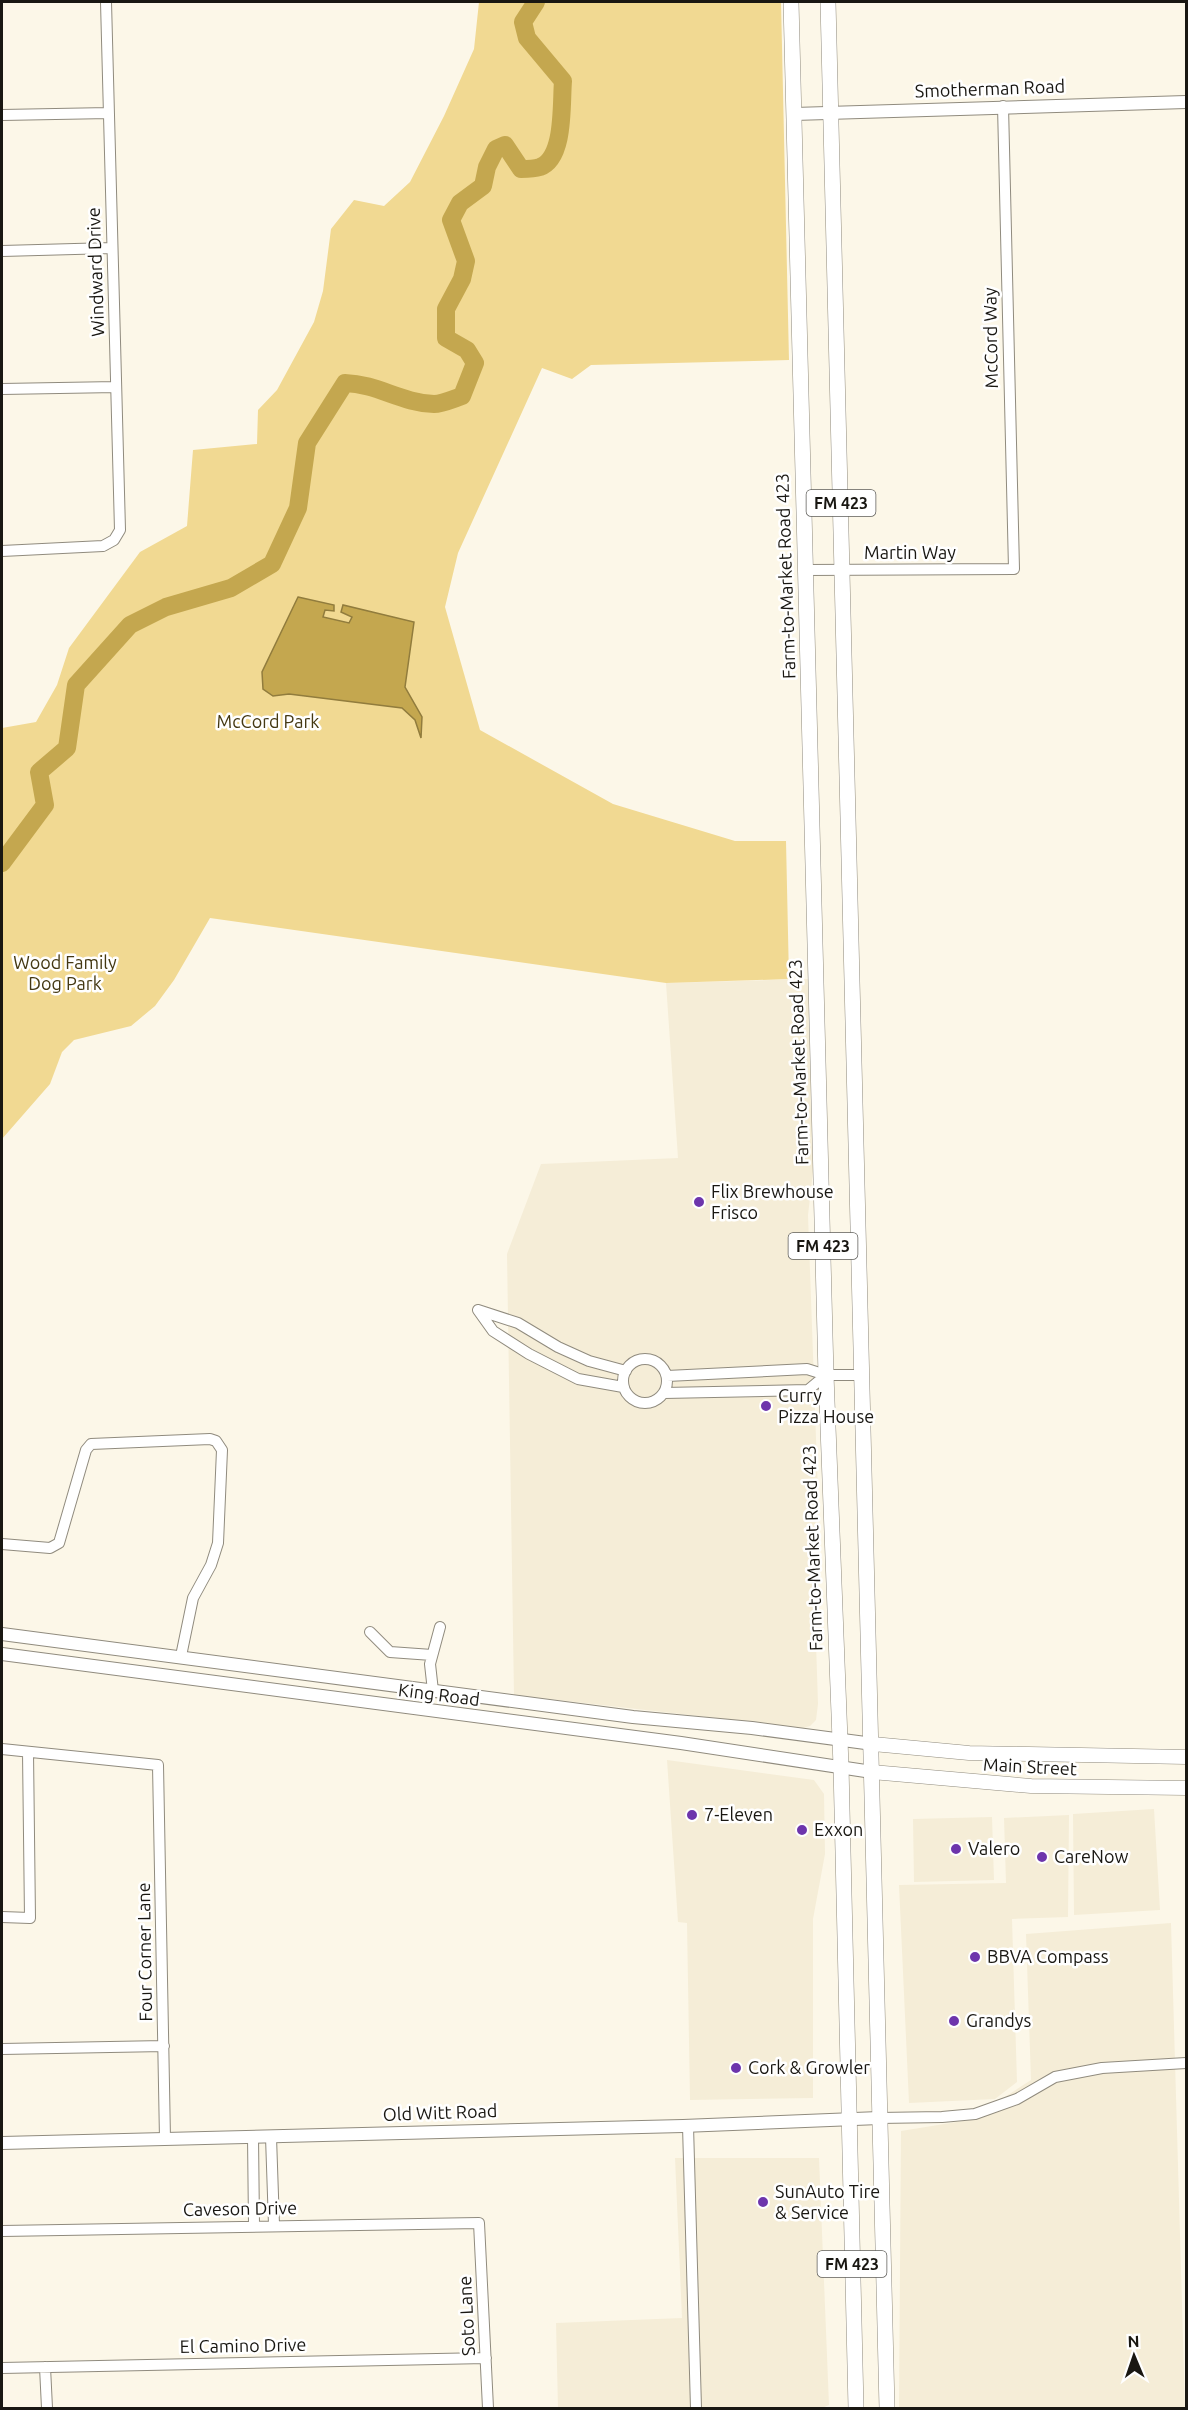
<svg xmlns="http://www.w3.org/2000/svg" width="1188" height="2410" font-family="Ubuntu,sans-serif">
<style>
.built{fill:#f5edd7}
.green{fill:#f1d992}
.water{fill:#c4a74f;stroke:#917c3d;stroke-width:1.5}
.lines{fill:none;stroke-linecap:round;stroke-linejoin:round}
.river{stroke:#c4a74f;stroke-width:18}
.minor-casing{stroke:#908b7e;stroke-width:12}
.tertiary-casing{stroke:#908b7e;stroke-width:14}
.secondary-casing{stroke:#908b7e;stroke-width:15}
.primary-casing{stroke:#908b7e;stroke-width:16}
.minor{stroke:#fff;stroke-width:10}
.tertiary{stroke:#fff;stroke-width:12}
.secondary{stroke:#fff;stroke-width:14}
.primary{stroke:#fff;stroke-width:15}
.poi-dot{fill:#6d35ac;stroke:#fff;stroke-width:2}
.labels{text-anchor:middle;stroke-width:5;stroke-linejoin:round;paint-order:stroke}
.shield{fill:#fff;stroke:#5e5d59;stroke-width:1.5}
.shield-label{font-size:16px;font-weight:bold;fill:#191712}
.street-label{font-size:18px;fill:#191712;stroke:#fff}
.park-label{font-size:18px;fill:#443812;stroke:#fff}
.poi-label{font-size:18px;fill:#191712;stroke:#fff;text-anchor:start}
</style>
<rect width="100%" height="100%" fill="#fcf7e8"/>
<path class="built" d="M808 979 814 1163 808 1215 818 1494 813 1551 818 1704 816 1720 810 1726 803 1728 514 1695 507 1254 541 1164 678 1158 666 983Z
M667 1760 814 1780 824 1794 825 1854 813 1919V2098L690 2100 687 1923 678 1922Z
M1154 1809 1160 1910 1074 1915 1073 1814Z
M1069 1815 1068 1917 1012 1919 1017 2082 995 2099 909 2103 899 1885 1006 1883 1004 1818Z
M992 1817 994 1880 914 1882 913 1819Z
M1171 1923 1185 2408H899L901 2131 969 2120 1031 2080 1026 1934Z
M675 2158H819L829 2405 822 2408H558L556 2323 682 2318Z"/>
<path class="green" d="M479 2H781L789 360 591 365 572 379 542 368 458 553 445 607 480 730 613 804 735 841H786L789 979 666 983 210 918 174 980 155 1006 131 1026 74 1040 62 1052 50 1084 2 1139V728L36 722 57 685 69 648 140 552 187 526 193 450 257 444 258 410 277 390 314 322 323 291 331 229 354 200 384 206 410 182 444 116 474 49Z"/>
<path class="water" d="M298 597 334 605V611L325 610 323 617 349 623 352 617 341 612 343 605 414 622 405 687 422 717 421 738 415 720 402 708 289 694 273 696 263 689 262 672Z"/>
<g class="lines">
<path class="river" d="M2 863 45 805 39 772 67 748 76 685 130 625 166 607 231 588 272 564 298 508 307 443 345 383C378 384 401 403 434 404 442 404 453 399 462 396L475 363 467 350 446 338V309L462 279 466 261 451 220 460 203 483 186 487 167 496 149 505 145 521 169C526 169 534 169 540 167 565 158 561 104 563 81L527 38 523 22 536 2"/>
<g class="minor-casing">
<path id="minor" d="M2 115 109 113
M2 251 111 248
M2 389 116 387
M2 551 103 546 114 540 120 530 106 2
M806 570 1014 569 1003 106
M478 1310 493 1331 529 1354 578 1379 623 1387
M478 1310 518 1323 558 1347 589 1361 626 1371
M623 1381a22 22 0 1 1 44 0a22 22 0 1 1-44 0Z
M667 1376 807 1369 826 1375H863
M664 1393 808 1390 826 1375
M2 1544 50 1548 59 1543 86 1450 91 1444 210 1439 216 1441 222 1450 218 1543 211 1565 193 1598 181 1656
M370 1632 390 1652 432 1655
M433 1691 430 1664 440 1627
M2 1749 158 1765 165 2139
M2 1917 30 1918 28 1752
M2 2049 164 2046
M879 2118 942 2117 975 2114 1017 2099 1055 2077 1102 2068 1186 2063
M688 2126 696 2408
M253 2137 254 2225
M271 2137 274 2225
M2 2231 479 2223 488 2408
M45 2367 47 2408
M2 2368 486 2358"/>
</g>
<g class="tertiary-casing">
<path id="tertiary" d="M794 114 1186 102
M2 1634 633 1717 752 1728 873 1744
M2 1654 681 1743 872 1772
M2 2143 683 2126 879 2118"/>
</g>
<g class="secondary-casing">
<path id="secondary" d="M873 1744 969 1753 1186 1757
M872 1772 1031 1786 1186 1788"/>
</g>
<g class="primary-casing">
<path id="primary" d="M791 2 826 1375 841 1766 856 2408
M828 2 887 2408"/>
</g>
<use href="#minor" class="minor"/>
<use href="#tertiary" class="tertiary"/>
<use href="#secondary" class="secondary"/>
<use href="#primary" class="primary"/>
</g>
<g class="poi-dot">
<circle cx="699" cy="1202" r="6"/>
<circle cx="766" cy="1406" r="6"/>
<circle cx="692" cy="1815" r="6"/>
<circle cx="802" cy="1830" r="6"/>
<circle cx="956" cy="1849" r="6"/>
<circle cx="1042" cy="1857" r="6"/>
<circle cx="975" cy="1957" r="6"/>
<circle cx="954" cy="2021" r="6"/>
<circle cx="736" cy="2068" r="6"/>
<circle cx="763" cy="2202" r="6"/>
</g>
<g class="labels">
<g class="shield">
<rect x="806.5" y="490" width="69" height="26" rx="4.5"/>
<rect x="788.5" y="1233" width="69" height="26" rx="4.5"/>
<rect x="817.5" y="2251" width="69" height="26" rx="4.5"/>
</g>
<g class="shield-label">
<text x="841" y="509">FM 423</text>
<text x="823" y="1252">FM 423</text>
<text x="852" y="2270">FM 423</text>
</g>
<g class="street-label">
<text transform="translate(990 89) rotate(-2)" y="6">Smotherman Road</text>
<text transform="translate(96 272) rotate(-92)" y="6">Windward Drive</text>
<text transform="translate(991 338) rotate(-91)" y="6">McCord Way</text>
<text x="910" y="559">Martin Way</text>
<text transform="translate(786 576) rotate(-92)" y="6">Farm-to-Market Road 423</text>
<text transform="translate(799 1062) rotate(-92)" y="6">Farm-to-Market Road 423</text>
<text transform="translate(813 1548) rotate(-92)" y="6">Farm-to-Market Road 423</text>
<text transform="translate(439 1695) rotate(7)" y="6">King Road</text>
<text transform="translate(1030 1767) rotate(3)" y="6">Main Street</text>
<text transform="translate(145 1952) rotate(-91)" y="6">Four Corner Lane</text>
<text transform="translate(440 2113) rotate(-2)" y="6">Old Witt Road</text>
<text transform="translate(240 2209) rotate(-1)" y="6">Caveson Drive</text>
<text transform="translate(467 2316) rotate(-93)" y="6">Soto Lane</text>
<text transform="translate(243 2346) rotate(-1)" y="6">El Camino Drive</text>
</g>
<g class="park-label">
<text x="268" y="728">McCord Park</text>
<text x="65" y="969">Wood Family<tspan x="65" dy="21">Dog Park</tspan></text>
</g>
<g class="poi-label">
<text x="711" y="1198">Flix Brewhouse<tspan x="711" dy="21">Frisco</tspan></text>
<text x="778" y="1402">Curry<tspan x="778" dy="21">Pizza House</tspan></text>
<text x="704" y="1821">7-Eleven</text>
<text x="814" y="1836">Exxon</text>
<text x="968" y="1855">Valero</text>
<text x="1054" y="1863">CareNow</text>
<text x="987" y="1963">BBVA Compass</text>
<text x="966" y="2027">Grandys</text>
<text x="748" y="2074">Cork &amp; Growler</text>
<text x="775" y="2198">SunAuto Tire<tspan x="775" dy="21">&amp; Service</tspan></text>
</g>
</g>
<rect width="1188" height="2410" fill="none" stroke="#191712" stroke-width="6"/>
<g transform="translate(1134 2356) rotate(358)" stroke="#ffffff" stroke-width="4.5" paint-order="stroke">
<path d="M0-4.5L10 22L0 15L-10 22Z" fill="#191712"/>
<text y="-9" font-size="16" font-weight="bold" text-anchor="middle" fill="#191712">N</text>
</g>
</svg>
